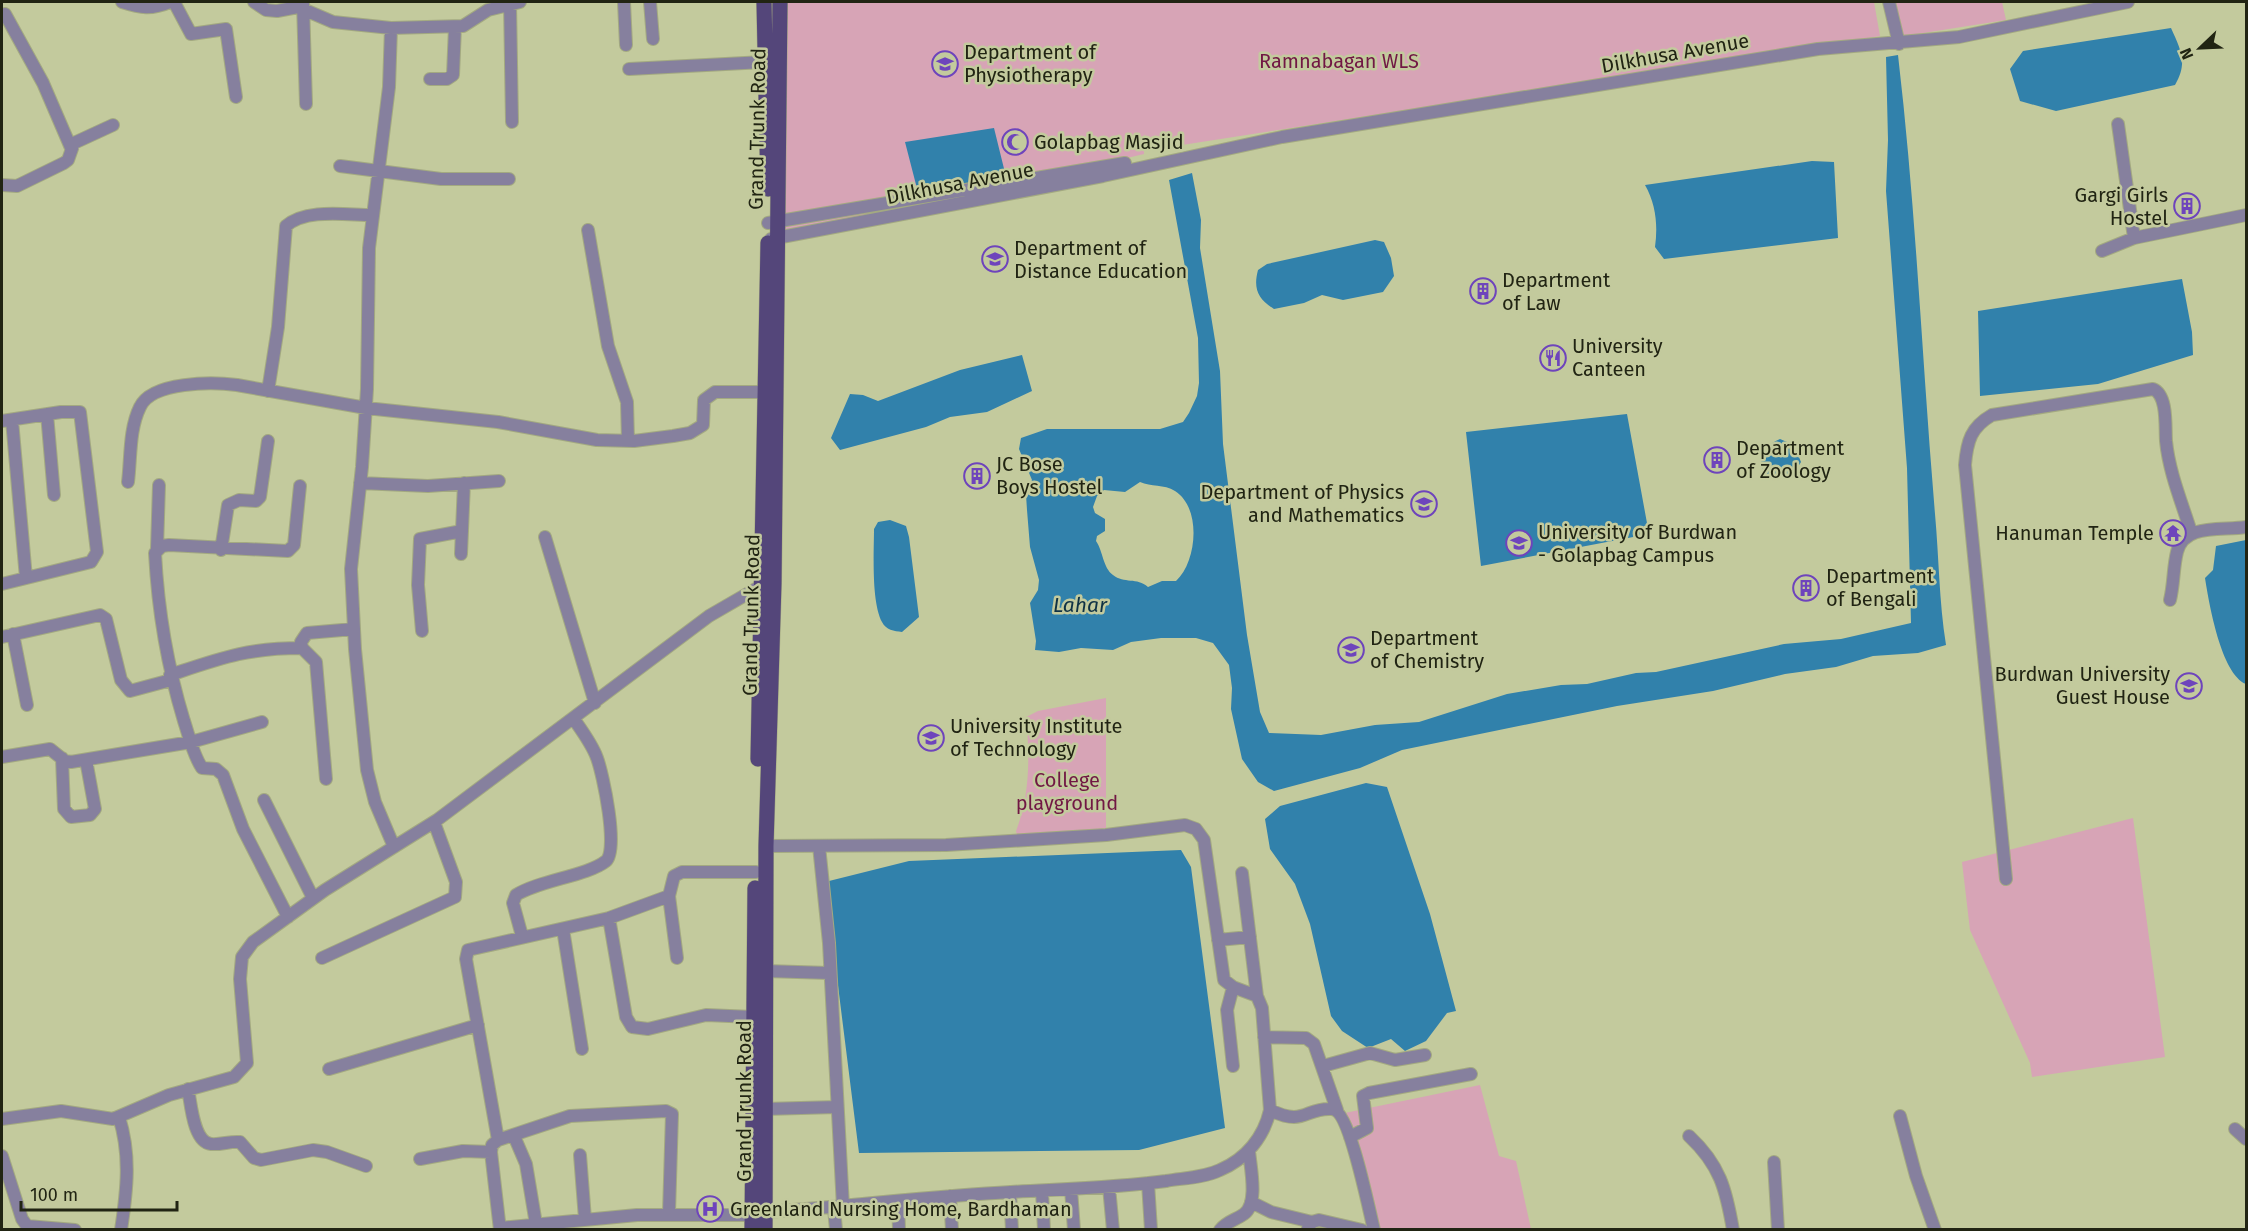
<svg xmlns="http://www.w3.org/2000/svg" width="2248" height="1231" font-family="'Fira Sans',sans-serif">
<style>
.green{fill:#d7a4b6}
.water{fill:#3181ab;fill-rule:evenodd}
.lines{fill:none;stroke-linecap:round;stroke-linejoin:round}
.minor-casing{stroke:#a3a981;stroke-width:14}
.primary-casing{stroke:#a3a981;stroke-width:16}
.minor{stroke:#86809e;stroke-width:12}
.primary{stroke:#54467a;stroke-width:15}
.labels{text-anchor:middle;stroke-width:5;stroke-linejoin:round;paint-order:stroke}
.poi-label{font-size:20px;fill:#212413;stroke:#c3ca9d;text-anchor:start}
.street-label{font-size:20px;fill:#212413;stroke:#c3ca9d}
.park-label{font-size:20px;fill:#711744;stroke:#c3ca9d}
.water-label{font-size:21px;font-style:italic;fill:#0f3245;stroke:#c3ca9d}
</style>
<rect width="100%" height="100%" fill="#c3ca9d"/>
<path class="green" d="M777 2H1874L1880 36 1150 150 1144 134V154L790 237 789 229 780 230Z
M1890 2H2002L2006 20 1898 37Z
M1106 698V835H1017L1016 831C1030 795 1030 756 1026 717L1038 711Z
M2133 818 2165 1057 2032 1077 2030 1063 1970 930 1962 862Z
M1480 1085 1499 1156 1516 1161 1531 1229H1370L1340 1114Z"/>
<path class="water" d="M2171 28C2181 50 2188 63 2175 85L2056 111 2020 101 2010 69 2023 51Z
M1898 55C1916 208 1922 361 1935 514 1939 558 1939 601 1946 645L1918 653 1873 656 1836 667 1785 674 1713 691 1617 706 1402 750 1360 768 1274 791 1258 782 1242 759 1231 709 1232 688 1229 665 1213 643 1196 638H1161L1131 642 1113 650 1081 648 1059 652 1035 650 1036 641 1030 603 1038 590 1039 580 1030 547 1027 510 1026 495 1032 480 1019 449 1021 438 1047 429H1160L1183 422 1189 413 1197 396 1199 383 1198 338 1169 180 1192 173 1201 220 1200 248 1220 371 1223 444 1247 635 1260 712 1269 733 1321 735 1375 725 1419 722 1507 694 1561 685 1587 684 1636 673 1656 672 1784 644 1841 639 1911 623 1907 468 1886 191 1888 140 1886 57ZM1140 482C1151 487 1164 484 1175 491 1202 508 1197 562 1176 581H1162L1148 587C1137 577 1124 584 1113 575 1103 568 1103 551 1096 541L1097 536 1105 531V519L1095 513 1093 507 1097 496 1104 490 1125 492Z
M994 128 1009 189 921 204 905 142Z
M1812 161 1834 162 1838 238 1664 259 1655 247C1658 226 1656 204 1645 185Z
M1375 240 1384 242 1391 258 1394 276 1383 292 1343 300 1322 295 1304 303 1274 309C1258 299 1253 289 1258 270L1267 264Z
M2182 279 2192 332 2193 355 2098 384 1980 396 1978 311Z
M1022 355 1032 391 987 412 950 417 926 427 840 450 831 438 850 394 863 395 878 401 960 370Z
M1627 414 1649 534 1481 566 1466 432Z
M1780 439 1794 445 1801 462C1794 475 1780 478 1766 477 1756 458 1762 447 1780 439Z
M890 520 906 526 909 537 919 617 902 632C894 631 886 630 882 622 871 601 874 552 874 529L878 522Z
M2246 540V684C2221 674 2209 603 2205 578L2213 570 2216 546Z
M1366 783 1387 787 1430 914 1456 1011 1447 1013 1426 1041 1405 1051 1391 1039 1368 1048 1342 1031 1331 1016 1310 924 1295 884 1270 849 1265 819 1280 806Z
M1181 850 1191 867 1225 1128 1139 1150 859 1153 825 882 909 861Z"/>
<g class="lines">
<g class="minor-casing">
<path id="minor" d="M122 2C141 8 151 10 170 2
M174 2 191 34 226 29 236 97
M254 2 266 10 277 11 298 7 333 22 391 28 463 26 488 10 520 2
M624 2 626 45
M650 2 653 39
M1889 2 1899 44
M303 3 306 104
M510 3 512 122
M5 14 43 83 71 148
M391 28 389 87 369 248 367 389 362 467 351 569 355 649 367 770 375 802 394 847
M629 69 766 62
M430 79H447L453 75 455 27
M2118 124 2134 238
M340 166 441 179H509
M2 185 17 186 64 163 68 160 74 143 113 125
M768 223 1125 163
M588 230 608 346 627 402 628 441
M771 239 1103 176 1282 137 1818 49 1959 37 2128 2
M2102 251 2134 238 2246 215
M268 391 278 327 286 226C306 208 347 215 372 215
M47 414 54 495
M12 420 26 578
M2 421 61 412H80L97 552 91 562 2 584
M128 482C131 458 129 429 140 407 152 381 213 382 237 385L366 408 498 422 597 440 634 441 673 436 690 433 703 425 704 400 715 392H764
M360 483 428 486 499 481
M545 537 595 703
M157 549 159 485
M221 550 228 505 239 500 256 501 260 497 268 441
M461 554 464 483
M2170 600C2174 584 2173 568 2177 552 2184 523 2222 531 2246 527
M422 631 418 585 420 539 462 531
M13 634 27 705
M2 637 100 615 106 619 121 680 130 691 171 680
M170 675C221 658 247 648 302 648
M2 757 50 749 65 761 71 762 191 742 262 722
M62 758 64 809 71 817 90 815 95 809 86 760
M326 779 316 662 302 648 301 642 307 633 354 629
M264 800 313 898
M819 846 829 943 843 1207
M1242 873 1257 996
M2006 879 1965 465C1967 441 1971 427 1992 415L2153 389C2168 395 2165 427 2166 441 2169 472 2182 503 2191 532
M669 896 677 958
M288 917 243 829 223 775 216 769 202 768C193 755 189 736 184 721 167 665 158 611 155 553L162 546 169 545 288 551 294 545 300 486
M609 918 626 1017 632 1027 648 1029 706 1015 753 1017
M563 929 582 1049
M522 936 513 903 516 895C540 880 587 876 606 861 619 850 603 774 597 758 592 744 582 731 573 718
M1218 940 1250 937
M322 958 455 897 456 882 434 822
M766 971 829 973
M1233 987 1227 1010 1233 1066
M1264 1037 1306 1038 1314 1044 1337 1110
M1323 1066 1370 1053 1395 1060 1425 1055
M329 1069 478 1025
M188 1089C191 1103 193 1142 211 1144 221 1145 230 1141 240 1142L254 1158 261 1160 313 1150 327 1152 366 1166
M765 1109 837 1107
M1270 1110C1305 1127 1305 1107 1332 1109 1350 1111 1369 1211 1374 1230
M1900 1116 1916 1176 1935 1230
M119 1117C131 1155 127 1190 121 1230
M2 1119 61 1111 113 1119 169 1095 234 1077 247 1063 240 979 242 957 253 942 325 890 437 820 709 616 766 583
M2235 1129 2246 1139
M514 1136 526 1164 537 1230
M1689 1136C1720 1165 1726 1189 1733 1230
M1350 1137 1367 1128 1363 1096 1369 1093 1471 1074
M498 1140 466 959 468 950 609 918 669 896 674 876 682 872H756
M580 1155 585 1219
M2 1156 22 1219 27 1226 75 1230
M420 1159 463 1151 491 1152
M1774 1162 1778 1230
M1148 1183 1151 1230
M1109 1187 1113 1230
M1071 1189 1074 1230
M1042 1191 1044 1230
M1010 1192 1012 1230
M950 1196 952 1230
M898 1201 899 1230
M1251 1202 1271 1212 1312 1222
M834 1208 836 1230
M765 1212C847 1207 929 1196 1011 1192 1063 1189 1114 1188 1166 1181 1183 1178 1203 1178 1220 1170 1246 1159 1264 1137 1270 1110L1262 1008 1257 996 1233 987 1224 980 1204 840 1196 829 1185 825 1106 835 946 845 766 846
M500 1228 637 1215H752
M1308 1228 1312 1222 1319 1220 1362 1230
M500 1230 491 1152 492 1145 498 1140 570 1116 666 1111 672 1114 669 1213
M1220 1230C1227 1221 1236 1220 1244 1214 1259 1203 1250 1166 1249 1150"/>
</g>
<g class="primary-casing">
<path id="primary" d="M764 2 768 189
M758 759 768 243
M752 1230 755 888
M765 1230 766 846 774 583 780 2"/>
</g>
<use href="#minor" class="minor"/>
<use href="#primary" class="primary"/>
</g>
<defs>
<g id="university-ring" transform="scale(1.35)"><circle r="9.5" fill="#c3ca9d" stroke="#6e44bc" stroke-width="1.5"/><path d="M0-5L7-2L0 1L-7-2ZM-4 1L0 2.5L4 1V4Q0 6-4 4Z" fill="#6e44bc"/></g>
<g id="mosque-ring" transform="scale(1.35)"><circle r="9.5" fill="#c3ca9d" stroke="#6e44bc" stroke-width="1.5"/><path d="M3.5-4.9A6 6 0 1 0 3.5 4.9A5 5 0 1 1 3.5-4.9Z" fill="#6e44bc"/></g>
<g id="building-ring" transform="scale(1.35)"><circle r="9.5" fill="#c3ca9d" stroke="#6e44bc" stroke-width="1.5"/><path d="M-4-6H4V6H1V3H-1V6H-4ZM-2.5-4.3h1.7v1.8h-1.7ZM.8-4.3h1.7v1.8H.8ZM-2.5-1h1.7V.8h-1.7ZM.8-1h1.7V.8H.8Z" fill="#6e44bc"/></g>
<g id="restaurant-ring" transform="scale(1.35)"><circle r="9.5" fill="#c3ca9d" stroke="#6e44bc" stroke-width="1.5"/><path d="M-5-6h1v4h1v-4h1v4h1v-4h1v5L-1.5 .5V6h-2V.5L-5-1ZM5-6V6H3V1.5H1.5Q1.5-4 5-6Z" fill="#6e44bc"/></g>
<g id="temple-ring" transform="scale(1.35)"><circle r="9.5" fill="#c3ca9d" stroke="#6e44bc" stroke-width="1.5"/><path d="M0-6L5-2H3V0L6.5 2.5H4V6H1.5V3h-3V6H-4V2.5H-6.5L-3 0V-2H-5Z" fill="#6e44bc"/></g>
<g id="hospital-ring" transform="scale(1.35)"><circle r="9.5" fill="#c3ca9d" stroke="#6e44bc" stroke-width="1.5"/><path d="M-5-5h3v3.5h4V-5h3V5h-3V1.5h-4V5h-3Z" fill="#6e44bc"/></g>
</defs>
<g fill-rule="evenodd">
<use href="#university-ring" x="945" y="64"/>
<use href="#mosque-ring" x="1015" y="142"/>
<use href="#building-ring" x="2187" y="206"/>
<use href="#university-ring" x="995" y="259"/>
<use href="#building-ring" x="1483" y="291"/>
<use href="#restaurant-ring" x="1553" y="358"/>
<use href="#building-ring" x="1717" y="460"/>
<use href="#building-ring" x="977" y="476"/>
<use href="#university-ring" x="1424" y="504"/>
<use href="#temple-ring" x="2173" y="533"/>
<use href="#university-ring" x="1519" y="543"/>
<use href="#building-ring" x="1806" y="588"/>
<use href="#university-ring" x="1351" y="650"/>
<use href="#university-ring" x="2189" y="686"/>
<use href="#university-ring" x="931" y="738"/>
<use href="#hospital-ring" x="710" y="1209"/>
</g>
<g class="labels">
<g class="poi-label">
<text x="964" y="59">Department of<tspan x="964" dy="23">Physiotherapy</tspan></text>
<text x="1034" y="149">Golapbag Masjid</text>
<text x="2168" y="202" text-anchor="end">Gargi Girls<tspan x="2168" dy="23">Hostel</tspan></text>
<text x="1014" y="255">Department of<tspan x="1014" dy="23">Distance Education</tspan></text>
<text x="1502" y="287">Department<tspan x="1502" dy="23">of Law</tspan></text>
<text x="1572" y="353">University<tspan x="1572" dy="23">Canteen</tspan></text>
<text x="1736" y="455">Department<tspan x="1736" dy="23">of Zoology</tspan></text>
<text x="996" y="471">JC Bose<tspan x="996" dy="23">Boys Hostel</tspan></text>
<text x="1404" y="499" text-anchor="end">Department of Physics<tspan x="1404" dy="23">and Mathematics</tspan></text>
<text x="1538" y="539">University of Burdwan<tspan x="1538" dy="23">- Golapbag Campus</tspan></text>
<text x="2154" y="540" text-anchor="end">Hanuman Temple</text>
<text x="1826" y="583">Department<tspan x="1826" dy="23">of Bengali</tspan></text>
<text x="1370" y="645">Department<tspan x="1370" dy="23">of Chemistry</tspan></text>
<text x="2170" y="681" text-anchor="end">Burdwan University<tspan x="2170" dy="23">Guest House</tspan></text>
<text x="950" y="733">University Institute<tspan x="950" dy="23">of Technology</tspan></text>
<text x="730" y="1216">Greenland Nursing Home, Bardhaman</text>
</g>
<g class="street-label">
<text transform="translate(1675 53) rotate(-10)" y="7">Dilkhusa Avenue</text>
<text transform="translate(757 129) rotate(-89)" y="7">Grand Trunk Road</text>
<text transform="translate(960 183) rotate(-11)" y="7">Dilkhusa Avenue</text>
<text transform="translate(751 615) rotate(-89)" y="7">Grand Trunk Road</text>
<text transform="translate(744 1101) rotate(-90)" y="7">Grand Trunk Road</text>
</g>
<g class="park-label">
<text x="1339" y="68">Ramnabagan WLS</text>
<text x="1067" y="787">College<tspan x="1067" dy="23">playground</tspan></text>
</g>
<g class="water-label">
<text x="1080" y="612">Lahar</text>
</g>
</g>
<rect width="2248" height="1231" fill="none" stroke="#212413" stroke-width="6"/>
<g transform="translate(2200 48) rotate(247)" stroke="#c3ca9d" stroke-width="4.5" paint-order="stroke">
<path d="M0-4.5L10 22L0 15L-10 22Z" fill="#212413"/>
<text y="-9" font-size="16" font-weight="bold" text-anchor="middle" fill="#212413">N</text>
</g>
<path d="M21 1201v9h156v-9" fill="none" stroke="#212413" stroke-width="3"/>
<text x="30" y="1201" font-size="18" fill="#212413" stroke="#c3ca9d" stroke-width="4.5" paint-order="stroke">100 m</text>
</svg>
